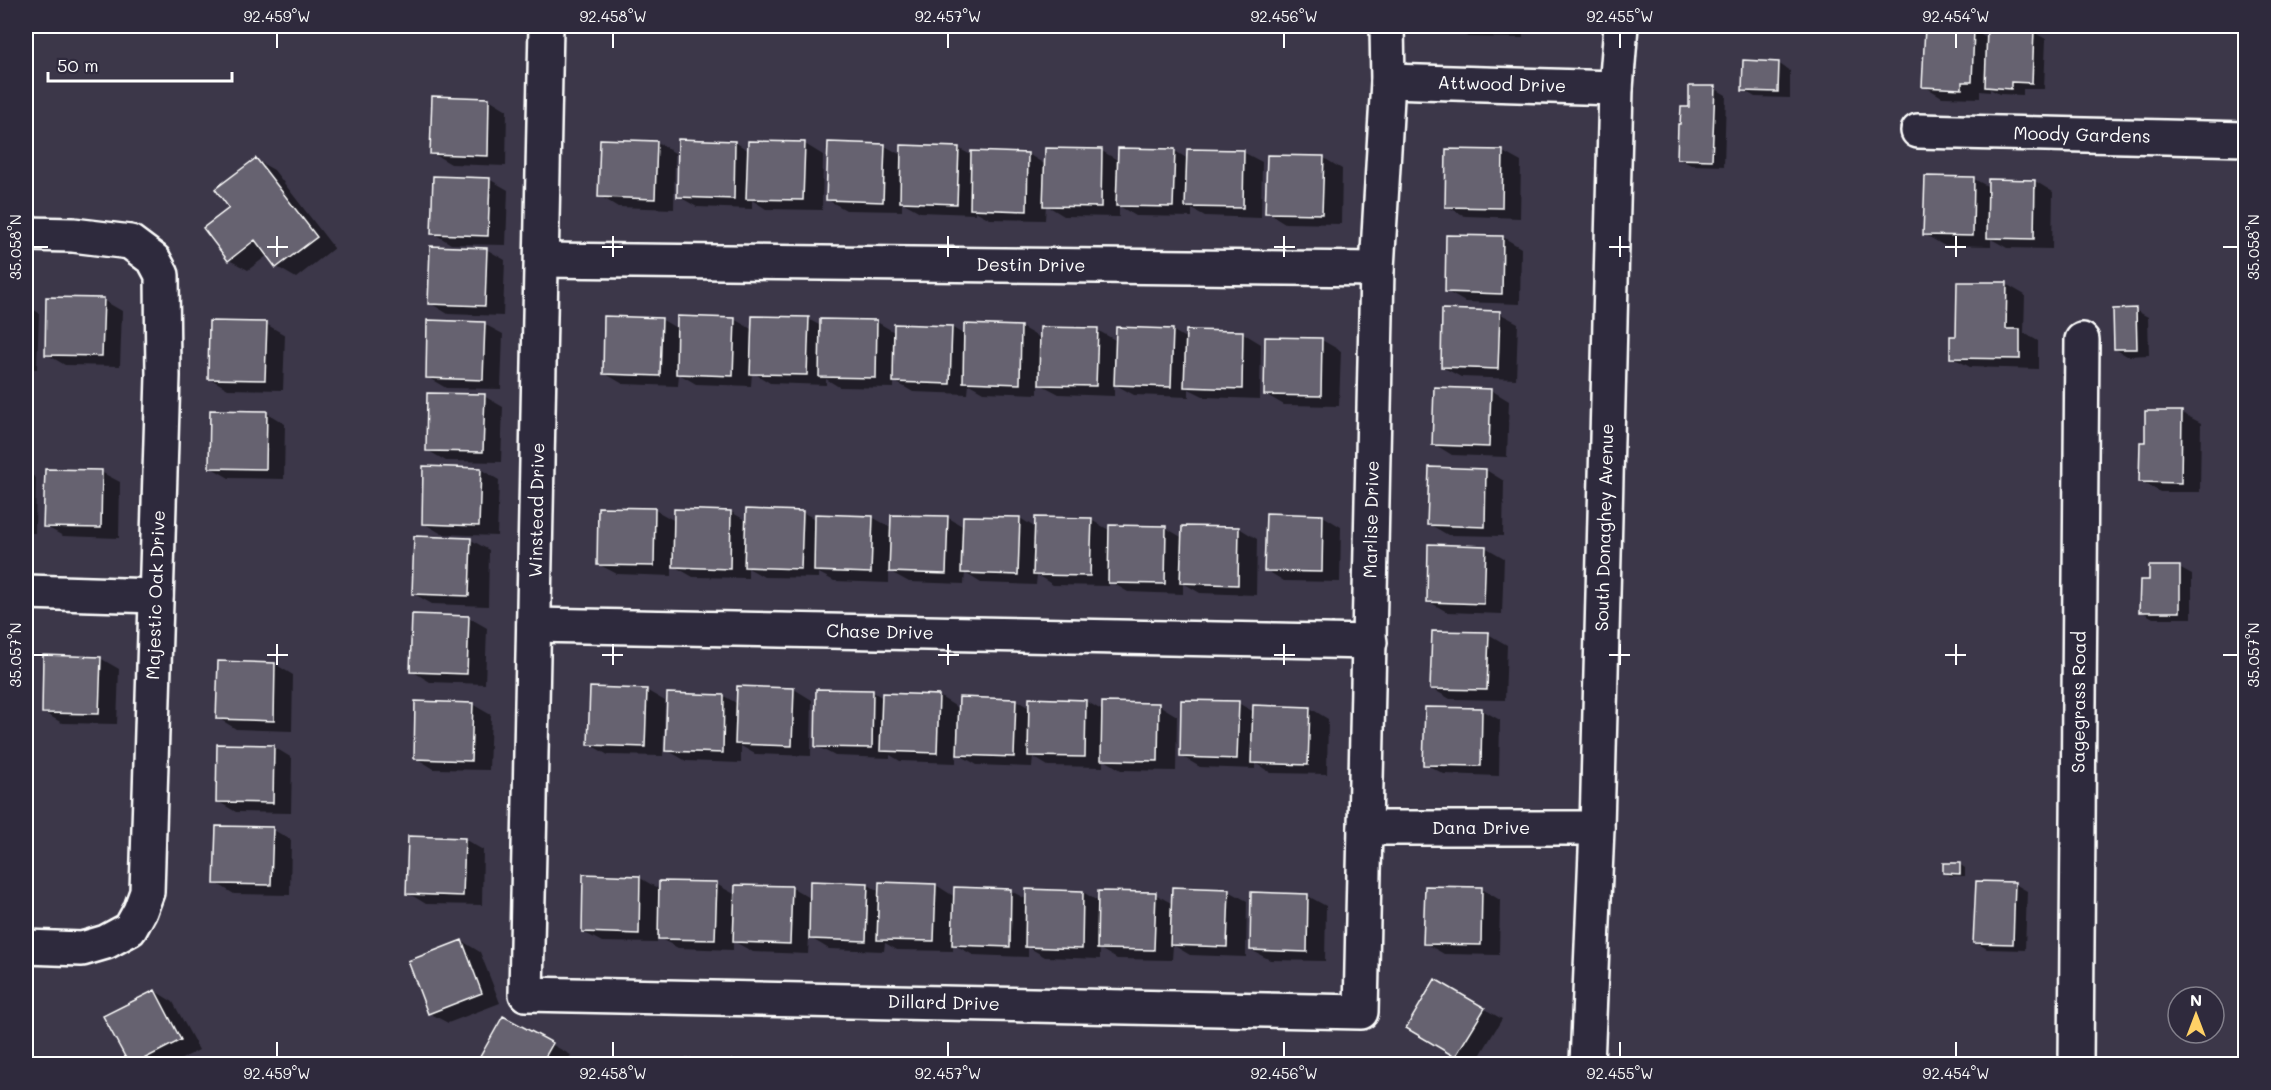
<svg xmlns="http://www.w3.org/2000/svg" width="2271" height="1090" font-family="Mali,sans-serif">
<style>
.shadow{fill:#0007}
.building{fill:#666270;stroke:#fff;stroke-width:1.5}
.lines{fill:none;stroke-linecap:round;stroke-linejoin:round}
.minor-casing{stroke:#fff;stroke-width:38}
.minor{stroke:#2f2a3d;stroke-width:33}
.ticks{fill:none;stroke:#fff;stroke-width:2}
.labels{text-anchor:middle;stroke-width:4.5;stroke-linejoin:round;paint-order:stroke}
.street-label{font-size:18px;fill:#fff;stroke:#2f2a3d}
.neatline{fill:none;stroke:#fff;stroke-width:2}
.ticks-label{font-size:15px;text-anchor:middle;fill:#fff}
</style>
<rect width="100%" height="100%" fill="#3c3749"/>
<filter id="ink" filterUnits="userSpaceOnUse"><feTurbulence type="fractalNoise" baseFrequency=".0167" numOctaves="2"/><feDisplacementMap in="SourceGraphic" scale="12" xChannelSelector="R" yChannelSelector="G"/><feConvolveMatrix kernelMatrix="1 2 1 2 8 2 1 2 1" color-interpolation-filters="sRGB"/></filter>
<g filter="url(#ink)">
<path class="shadow" d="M1449 26H1523V38L1468 37Z
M1974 31 1988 39 2033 32 2046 39 2044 89H2023V95L1999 94 1990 89V92L1980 91V98L1942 97 1924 86Z
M1778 63 1790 71V98L1755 97 1743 90Z
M1714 88 1726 95 1724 166 1691 165 1678 158 1690 108Z
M489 99 507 110 506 166 451 164 432 153Z
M657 142 675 153 674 209 618 207 600 196Z
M735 142 749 151 805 144 823 155 822 210 766 209 752 200V209L697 207 678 196Z
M885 146 903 156 958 148 973 156 1028 154 1046 165 1102 151 1119 161 1175 151 1188 159 1243 152 1262 162 1261 218 1205 216 1192 209V217L1136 216 1119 206V217L1064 216 1046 205 1045 220 990 219 975 211V214L920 212 902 202V211L846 210 828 200Z
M1503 152 1521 162 1520 218 1465 216 1446 206Z
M1324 158 1342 169 1341 224 1285 223 1267 212Z
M256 160 274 170 334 248 296 278 277 267 268 255 248 270 229 260 232 208Z
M489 179 508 190 506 245 451 244 433 233Z
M1974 179 1989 187 2035 181 2053 192 2052 249 2007 248 1991 239V246L1943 245 1924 234Z
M1503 237 1521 248 1520 304 1465 302 1446 291Z
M486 249 505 260 503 316 448 314 430 303Z
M2006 284 2025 295 2024 333 2038 341V369L1970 367 1951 357 1957 337Z
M103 300 122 311 120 366 65 365 46 354Z
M26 305 39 313 37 369 26 368Z
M2135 310 2148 317 2149 355 2127 356 2115 349Z
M1499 313 1518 323 1516 379 1461 377 1442 367Z
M661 319 678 329 734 319 753 330 808 319 821 326 877 322 896 333 951 327 965 335 1021 327 1042 339 1097 330 1117 341 1172 330 1187 339 1243 333 1261 344 1260 399 1205 397 1189 389V397L1134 395 1114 384V396L1059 394 1038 383V394L983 392 969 384 968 394 913 392 894 381V388L839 387 826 379V385L770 383 752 372 751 386 696 384 679 374 678 386 623 384 604 373Z
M266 324 285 335 283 390 228 389 209 378Z
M484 324 503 334 501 389 446 388 427 377Z
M1267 338 1322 340 1341 351 1339 406 1284 405 1265 394Z
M1491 390 1509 401 1507 457 1452 455 1434 444Z
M484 396 503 407 501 462 446 461 427 450Z
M2147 412 2182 413 2201 423 2200 492H2160L2141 481 2146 443Z
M267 413 285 424 284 479 229 478 210 467Z
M480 469 499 480 497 536 442 534 423 523Z
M1486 470 1504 481 1503 536 1448 535 1429 524Z
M26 471 36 478 35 533H26Z
M101 472 120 482 119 538 63 536 45 526Z
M600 509 655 510 675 521 731 512 747 521 802 512 817 520 872 517 892 528 947 517 964 527 1020 518 1036 528 1091 520 1111 531 1166 528 1183 538 1239 528 1257 539 1256 595 1200 593 1183 583V594L1128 592 1109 581V586L1053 585 1037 575 1036 585 981 583 965 573 964 584 909 582 889 571V583L834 581 819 573V578L764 577 748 568V578L693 577 672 565V576L617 574 598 564Z
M1323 516 1341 527 1340 582 1284 581 1266 570Z
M471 540 489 550 488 606 432 604 414 594Z
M1485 547 1504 558 1502 614 1447 612 1428 601Z
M2179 568 2192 575V618H2153L2141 611 2150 582Z
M468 617 487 628 485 684 430 682 412 671Z
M1488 634 1507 645 1505 700 1450 699 1431 688Z
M100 658 119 669 117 724 62 723 43 712Z
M275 664 293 675 292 731 236 729 218 718Z
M26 669 31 673 30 728H26Z
M794 689 812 700 811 756 755 754 741 746V763L686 761 667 750 724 696 738 704Z
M646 690 665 701 663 756 608 755 589 744Z
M873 692 883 698 939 696 960 709 1016 700 1031 709V700L1086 701 1103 711 1159 705 1177 716 1176 771 1121 770 1103 759V767L1048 766 1033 757 1032 767 977 765 956 753V763L900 761 890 755V758L835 756 816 746Z
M1238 703 1254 712 1310 708 1328 719 1327 774 1271 773 1255 763V769L1200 767 1181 756Z
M472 704 491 715 489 770 434 769 416 758Z
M1482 710 1500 720 1499 776 1444 774 1425 764Z
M219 746 274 747 292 758 291 813 236 812 217 801Z
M26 827 27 828 26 877Z
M272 829 291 840 290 895 234 894 216 883Z
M464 839 483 850 482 905 426 904 408 893Z
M1959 864 1965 868V876H1950L1945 872Z
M640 878 661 890 716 884 736 895 791 887 812 899 867 884 880 892 936 885 955 897 1011 891 1028 900V891L1083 892 1099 902 1155 894 1173 904 1229 891 1247 901 1246 957 1190 955 1173 945 1172 960 1117 959 1100 949V959L1045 957 1028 947V957L973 955 953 944V951L897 950 885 943 884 951 829 949 809 937 808 954 753 952 733 941V950L678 948 657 937V943L602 942 583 932Z
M2015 884 2027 891 2025 950 1987 949 1975 942Z
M1482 889 1500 900 1499 955 1444 954 1425 943Z
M1308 896 1326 906 1325 961 1270 960 1251 950Z
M462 941 480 952 500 1003 448 1023 429 1013Z
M1436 981 1502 1019 1475 1064H1470L1408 1028Z
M155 991 173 1002 199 1050 172 1064H131L105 1017Z
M504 1018 571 1055 565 1064H478Z
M669 1060 724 1062 729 1064H668Z
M733 1062 788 1063 790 1064H733Z"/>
<path class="building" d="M1448 26H1505V29Z
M1925 27 1974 29 1972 82H1962V89L1922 87Z
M1987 28 2034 30 2032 83 2011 82V89L1985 87Z
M1743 60 1779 62 1778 92 1742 91Z
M1689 86H1715L1712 160 1677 159 1678 124H1680L1681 107H1689Z
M432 96 489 98 488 156 430 154Z
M600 139 657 141 655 199 598 197Z
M678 139 735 141 734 199 677 197Z
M748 141 805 142 803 200 746 199Z
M828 142 885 144 883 202 826 200Z
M901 145 959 147 957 204 900 202Z
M1045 148 1102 149 1101 207 1043 206Z
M1118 148 1175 149 1173 207 1116 206Z
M1187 149 1244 150 1243 208 1185 207Z
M1446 149 1503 150 1502 208 1445 207Z
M971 151 1028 153 1027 211 970 209Z
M1267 155 1324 156 1322 214 1265 213Z
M256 158 317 237 276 268 255 240 228 261 203 228 229 208 215 189Z
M433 176 490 178 488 236 431 234Z
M1925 176 1974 177 1973 236 1923 235Z
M1988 179 2035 180 2034 239 1987 238Z
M1446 235 1503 236 1502 294 1445 292Z
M430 246 487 248 485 306 428 304Z
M1957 282H2007L2006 329H2020V359L1950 358V336H1956Z
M46 297 104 298 102 356 45 355Z
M2136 308 2137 349H2114L2113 309Z
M1442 309 1500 311 1498 369 1441 367Z
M604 316 662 318 660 376 603 374Z
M677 316 735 318 733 376 676 374Z
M752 316 809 317 807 375 750 374Z
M820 319 877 320 876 378 819 377Z
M427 320 485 322 483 380 426 378Z
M209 321 267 322 265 380 208 379Z
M894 324 952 326 950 384 893 382Z
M964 324 1021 326 1020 384 963 382Z
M1040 327 1098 328 1096 386 1039 385Z
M1116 327 1173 329 1171 387 1114 385Z
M1186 330 1243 331 1242 389 1184 387Z
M1265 337 1322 338 1321 396 1264 395Z
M1434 387 1491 389 1489 447 1432 445Z
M427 393 485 394 483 452 426 451Z
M210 410 267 411 266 469 209 468Z
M2145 411H2182L2181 483 2139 482 2140 442H2145Z
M423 466 481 468 479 526 422 524Z
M1429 467 1486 469 1485 527 1427 525Z
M45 469 102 470 101 528 43 527Z
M598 507 655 508 654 566 597 565Z
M674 509 731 511 730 569 673 567Z
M746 509 803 511 801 569 744 567Z
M1266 513 1323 515 1322 572 1264 571Z
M815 514 873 516 871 573 814 571Z
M891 515 948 516 946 574 889 572Z
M963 516 1020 517 1018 575 961 573Z
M1035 517 1092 518 1090 576 1033 575Z
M1109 525 1166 526 1165 584 1108 583Z
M1182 526 1239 527 1238 585 1180 583Z
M414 536 471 538 469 596 412 594Z
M1428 544 1486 546 1484 604 1427 602Z
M2149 566H2180V612H2139L2140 580H2149Z
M412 614 469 616 467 674 410 672Z
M1432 631 1489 632 1487 690 1430 689Z
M43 655 101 657 99 714 42 713Z
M218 661 275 663 274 721 216 719Z
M737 686 794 688 792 746 735 744Z
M590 687 647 689 645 747 588 745Z
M816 689 873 690 872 748 815 747Z
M667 693 724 695 723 753 665 751Z
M882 693 939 695 937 753 880 751Z
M959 697 1016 699 1014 757 957 755Z
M1029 698 1086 700 1085 757 1028 756Z
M1181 700 1239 701 1237 759 1180 757Z
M415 701 473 703 471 761 414 759Z
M1102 702 1159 703 1158 761 1101 760Z
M1253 705 1310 707 1308 765 1251 763Z
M1425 707 1482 708 1481 766 1423 765Z
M217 744 274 745 273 803 216 802Z
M216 826 273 827 271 885 214 884Z
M408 836 465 838 463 896 406 894Z
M1943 863H1960V874L1943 873Z
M583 874 640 876 639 934 582 932Z
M659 881 717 882 715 940 658 939Z
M810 881 868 883 866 941 809 939Z
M1976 881 2015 882 2013 944 1973 943Z
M879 882 936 884 934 941 877 940Z
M735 885 792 886 790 944 733 942Z
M1425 886 1482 887 1481 945 1423 944Z
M954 887 1011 889 1010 947 952 945Z
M1172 887 1229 889 1227 947 1170 945Z
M1026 889 1083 891 1082 949 1025 947Z
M1098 891 1156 892 1154 950 1097 949Z
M1251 892 1308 894 1307 952 1250 950Z
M462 940 482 993 428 1014 408 961Z
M1435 979 1485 1008 1455 1057 1406 1028Z
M155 990 181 1040 134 1064H129L103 1016Z
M503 1016 553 1043 541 1064H476Z
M667 1059 724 1060V1064H667Z
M732 1060 789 1062V1064H731Z
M877 1062 934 1064H877Z
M803 1063 855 1064H803Z"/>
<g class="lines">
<g class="minor-casing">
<g id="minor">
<path id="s1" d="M546 26 526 994 1361 1012 1377 269 1388 81 1387 26"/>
<path id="s2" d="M1388 81 1616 88"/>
<path id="s3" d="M1918 131 2246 139"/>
<path d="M26 234 73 235 130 242 154 260 162 275 163 376 147 892 140 911 130 929 106 942 82 949 26 947"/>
<path id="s4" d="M542 260 1377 269"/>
<path d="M26 592 156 596"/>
<path id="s5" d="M534 625 1370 642"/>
<path id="s6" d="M1365 828H1597"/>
<path id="s7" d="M1587 1064 1597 828 1616 88 1621 26"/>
<path id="s8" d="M2076 1064 2082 340"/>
</g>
</g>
<use href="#minor" class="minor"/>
</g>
</g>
<path class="ticks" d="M277 33V48M613 33V48M948 33V48M1284 33V48M1620 33V48M1956 33V48M277 236V257M613 236V257M948 236V257M1284 236V257M1620 236V257M1956 236V257M33 247H48M267 247H288M602 247H623M938 247H959M1274 247H1295M1609 247H1630M1945 247H1966M2223 247H2238M277 644V665M613 644V665M948 644V665M1284 644V665M1620 644V665M1956 644V665M33 655H48M267 655H288M602 655H623M938 655H959M1274 655H1295M1609 655H1630M1945 655H1966M2223 655H2238M277 1042V1057M613 1042V1057M948 1042V1057M1284 1042V1057M1620 1042V1057M1956 1042V1057"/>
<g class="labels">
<g class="street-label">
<text dy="6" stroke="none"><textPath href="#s2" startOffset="114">Attwood Drive</textPath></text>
<text dy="6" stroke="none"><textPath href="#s3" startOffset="164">Moody Gardens</textPath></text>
<text dy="6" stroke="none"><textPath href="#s4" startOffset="489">Destin Drive</textPath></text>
<text transform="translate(537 510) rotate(-89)" y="6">Winstead Drive</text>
<text dy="6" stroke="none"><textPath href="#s1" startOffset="2296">Marlise Drive</textPath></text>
<text dy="6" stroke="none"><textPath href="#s7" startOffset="537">South Donaghey Avenue</textPath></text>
<text transform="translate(156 595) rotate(-88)" y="6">Majestic Oak Drive</text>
<text dy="6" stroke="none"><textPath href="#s5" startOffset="346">Chase Drive</textPath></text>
<text dy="6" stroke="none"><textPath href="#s8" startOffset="362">Sagegrass Road</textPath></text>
<text dy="6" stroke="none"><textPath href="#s6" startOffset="116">Dana Drive</textPath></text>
<text dy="6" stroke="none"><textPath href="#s1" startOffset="1386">Dillard Drive</textPath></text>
</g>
</g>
<rect width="2271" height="1090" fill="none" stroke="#2f2a3d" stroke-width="66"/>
<g transform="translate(2196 1015)"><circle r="28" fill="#2f2a3d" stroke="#827f8b" stroke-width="1.5"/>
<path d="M0-4.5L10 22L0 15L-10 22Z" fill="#ffd166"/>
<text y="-9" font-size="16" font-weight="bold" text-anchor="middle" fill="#ffffff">N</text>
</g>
<path d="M48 72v9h184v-9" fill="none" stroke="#ffffff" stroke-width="3"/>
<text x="57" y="72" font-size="18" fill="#ffffff" stroke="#2f2a3d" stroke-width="4.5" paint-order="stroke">50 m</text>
<rect x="33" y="33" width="2205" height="1024" class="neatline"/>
<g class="ticks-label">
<text x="277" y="22">92.459°W</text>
<text x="613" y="22">92.458°W</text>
<text x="948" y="22">92.457°W</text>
<text x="1284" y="22">92.456°W</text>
<text x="1620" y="22">92.455°W</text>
<text x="1956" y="22">92.454°W</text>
<text transform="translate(16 247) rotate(-90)" y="5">35.058°N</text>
<text transform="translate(2254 247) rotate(-90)" y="5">35.058°N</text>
<text transform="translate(16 655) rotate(-90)" y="5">35.057°N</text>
<text transform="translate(2254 655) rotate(-90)" y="5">35.057°N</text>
<text x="277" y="1079">92.459°W</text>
<text x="613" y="1079">92.458°W</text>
<text x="948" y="1079">92.457°W</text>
<text x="1284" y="1079">92.456°W</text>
<text x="1620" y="1079">92.455°W</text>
<text x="1956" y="1079">92.454°W</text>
</g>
</svg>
